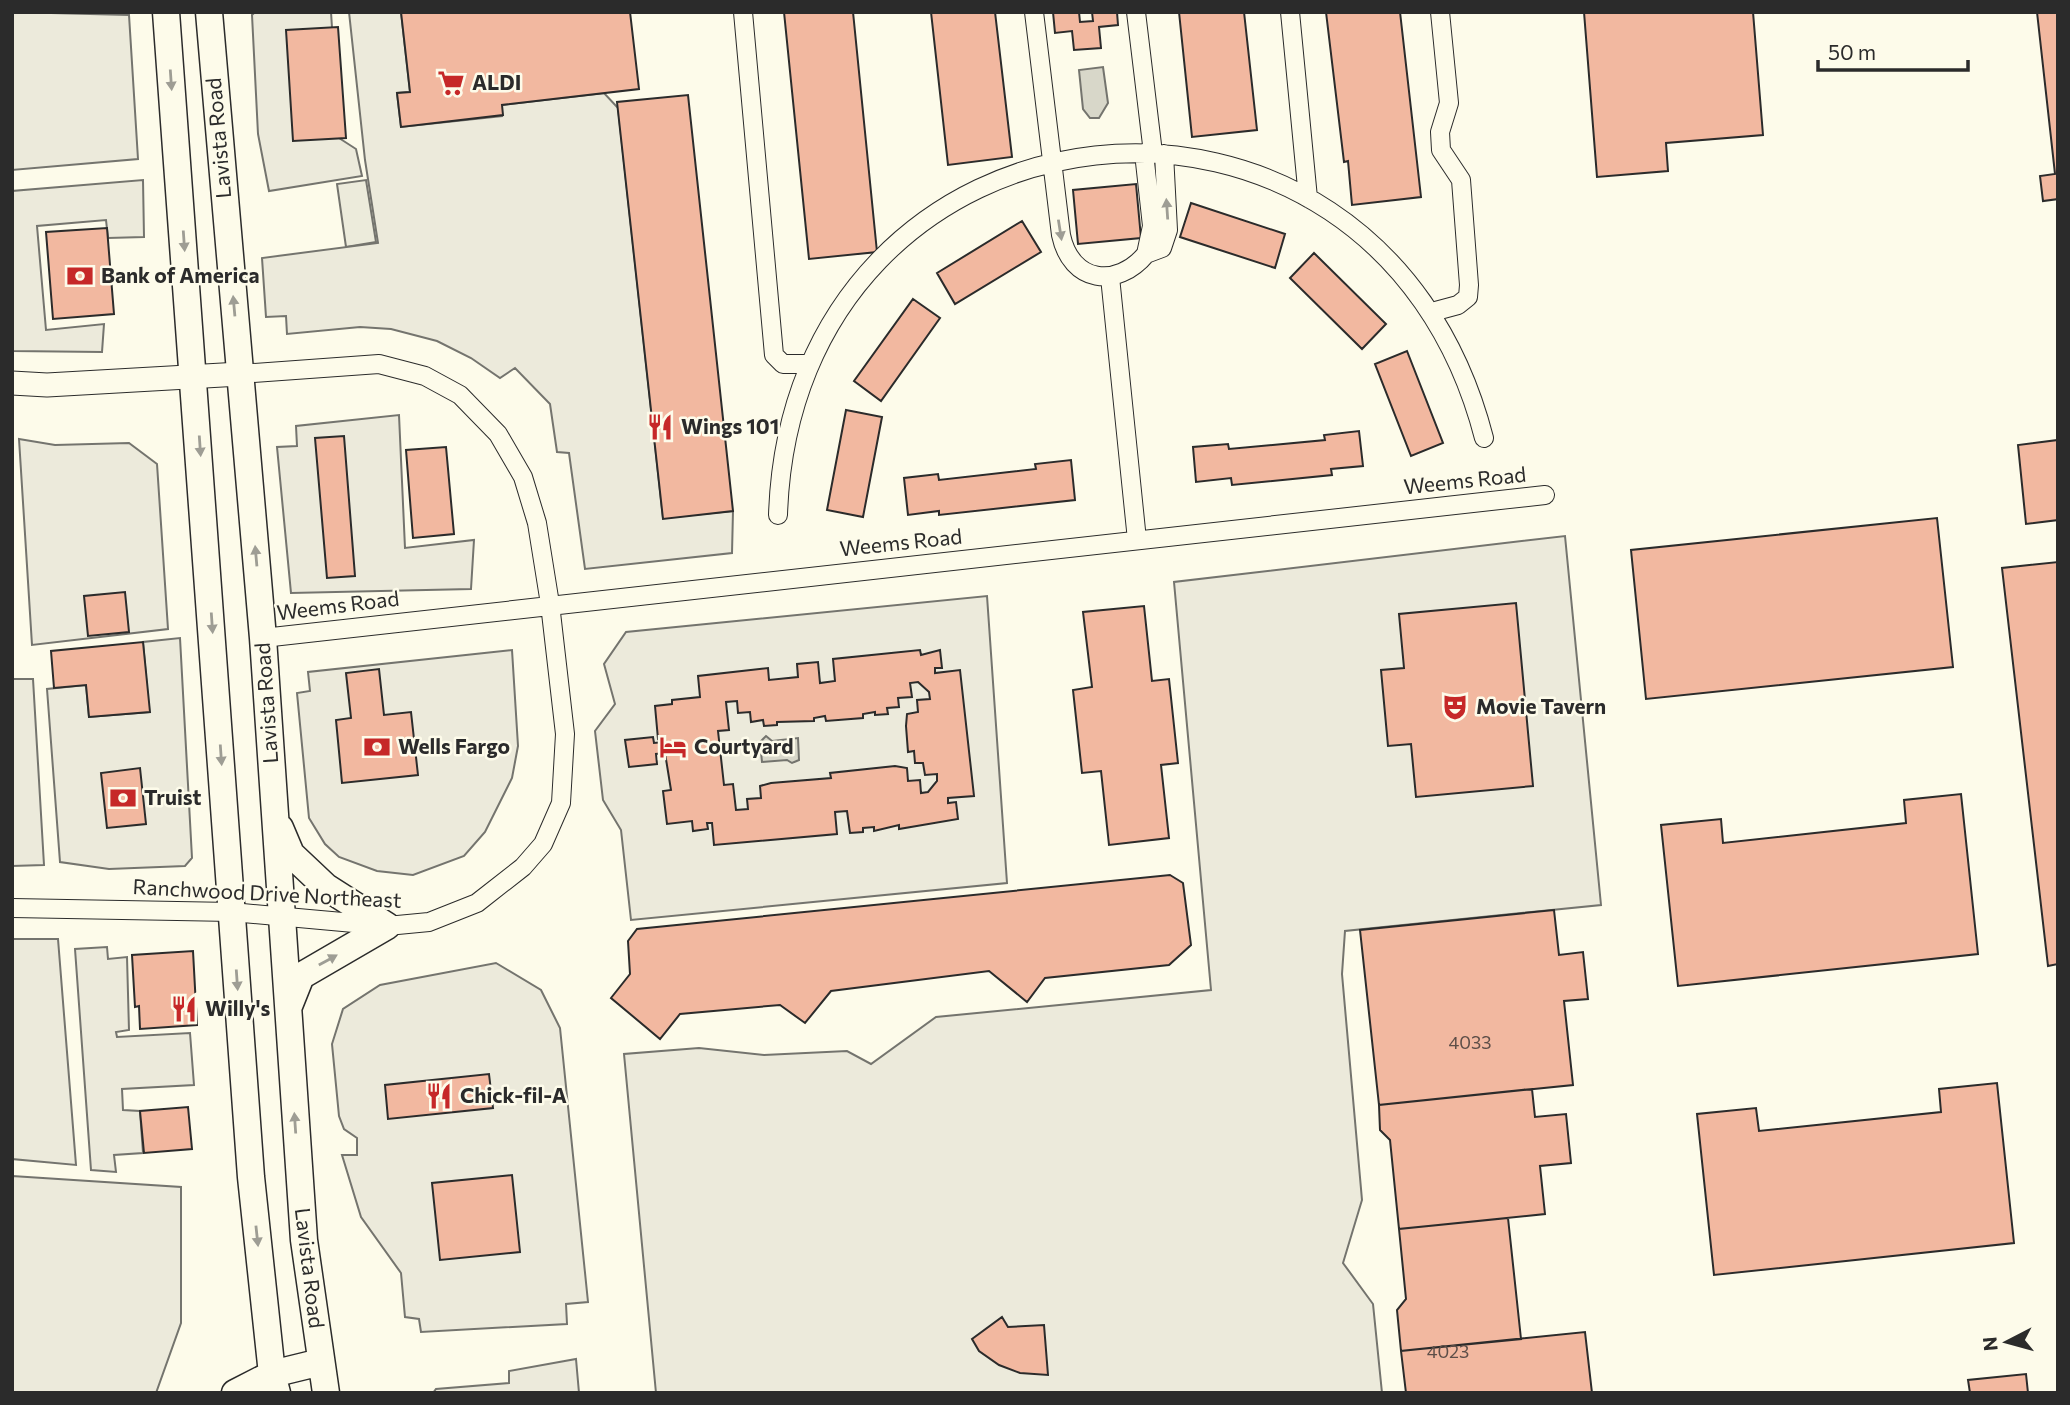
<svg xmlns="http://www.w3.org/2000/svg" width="2070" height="1405" font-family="Commissioner,sans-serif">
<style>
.green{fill:#ecebdb;stroke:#74746e;stroke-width:2}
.parking{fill:#eceadb;stroke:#74746e;stroke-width:2}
.water{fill:#d8d7c9;stroke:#74746e;stroke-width:2}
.building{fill:#f2b8a0;stroke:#2b2b2b;stroke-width:2;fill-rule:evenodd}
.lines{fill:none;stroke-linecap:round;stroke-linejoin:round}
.minor-casing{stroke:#2b2b2b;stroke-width:20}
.tertiary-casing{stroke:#2b2b2b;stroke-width:25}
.secondary-casing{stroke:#2b2b2b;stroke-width:29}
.minor{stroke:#fdfbea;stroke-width:18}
.tertiary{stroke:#fdfbea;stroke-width:23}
.secondary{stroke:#fdfbea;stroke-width:26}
.oneway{fill:#9e9d94}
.labels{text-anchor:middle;stroke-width:5;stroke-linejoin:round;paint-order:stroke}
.number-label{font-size:18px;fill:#5d4e48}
.poi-label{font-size:21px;font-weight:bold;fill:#2b2b2b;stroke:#fdfbea;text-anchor:start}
.street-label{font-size:21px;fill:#2b2b2b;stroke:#fdfbea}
</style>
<rect width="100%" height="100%" fill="#fdfbea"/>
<path class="green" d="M366 180 376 242 346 247 337 184Z"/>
<path class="parking" d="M12 12 129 15 138 159 12 170Z
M255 12H331L339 138 356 149 362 176 269 191 258 134 252 15Z
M349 12H401L410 92 397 93 401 127 502 116V105L604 93 618 108 663 518 733 511 732 553 585 569 569 453 557 452 550 404 515 368 500 378 471 358 437 341 391 329 360 327 287 334 286 316 266 317 262 258 378 243 365 160Z
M143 180 144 237 108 238 106 220 37 226 46 330 104 324 102 352 12 351V191Z
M399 415 405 548 474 540 471 589 291 593 277 447 297 446 296 426Z
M19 439 55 445 129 443 157 464 168 629 32 645Z
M1565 536 1601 905 1345 931 1342 974 1362 1200 1343 1263 1373 1304 1382 1393H656L624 1054 699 1048 764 1055 847 1051 871 1064 936 1017 1211 990 1174 582Z
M987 596 1007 883 631 920 621 830 603 800 595 731 615 704 604 664 626 632Z
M180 638 192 858 185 866 109 869 60 862 47 689 86 685 89 717 149 712 143 642Z
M512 650 518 746 512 778 485 832 464 856 413 875 377 871 339 857 325 844 309 818 297 693 310 691 308 672Z
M12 679H33L44 865 12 866Z
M12 939H58L76 1165 12 1159Z
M107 947 108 959 127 957 129 1030 116 1032 117 1037 190 1033 194 1085 122 1089 123 1110 140 1111 143 1153 114 1155 116 1172 91 1170 75 949Z
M496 963 541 990 560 1028 588 1302 566 1304 567 1324 421 1332 419 1319 405 1317 401 1273 361 1217 342 1155H357V1138L344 1129 339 1116 332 1044 343 1009 380 985Z
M12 1176 181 1187V1323L156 1393H12Z
M576 1359 579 1393H433L436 1389 509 1383V1371Z"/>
<path class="water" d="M1103 67 1108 103 1099 118H1090L1083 109 1079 70Z
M766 736 772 741 798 738 799 760 792 763 787 760 762 762 760 742Z"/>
<path class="building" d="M401 12H630L639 89 502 105 503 115 401 127 397 93 410 92Z
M784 12H853L877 252 809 259Z
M931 12H995L1012 157 948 165Z
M1053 12H1079L1080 22 1093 21 1092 12H1117L1118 25 1099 27 1101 48 1074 50 1072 31 1055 33Z
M1179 12H1244L1257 130 1192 137Z
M1326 12H1400L1421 197 1352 205 1348 161 1344 162Z
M1584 12H1753L1763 135 1666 143 1668 171 1597 177Z
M2037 12H2058V199L2043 201 2040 176 2055 174Z
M338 27 346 138 293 141 286 30Z
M688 95 733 511 663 519 617 102Z
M1136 184 1141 238 1078 244 1073 190Z
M1191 203 1285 234 1275 268 1180 237Z
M1022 221 1041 252 955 304 937 273Z
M107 228 114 314 53 319 46 232Z
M1314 253 1386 324 1362 349 1290 278Z
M913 299 940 318 881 401 854 381Z
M1407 351 1443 443 1411 456 1375 364Z
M846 410 882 417 863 517 827 510Z
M1359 431 1363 466 1331 469 1332 475 1232 485 1231 478 1196 482 1193 447 1228 444 1229 449 1325 440 1324 435Z
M344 436 355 576 327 578 315 438Z
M2058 440V520L2026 524 2018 445Z
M446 447 454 534 413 538 406 450Z
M1071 460 1075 500 939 515V511L908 515 904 478 938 474 939 480 1036 469 1035 464Z
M1937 518 1953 667 1646 699 1631 550Z
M2058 562V964L2048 966 2002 568Z
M125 592 129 632 88 636 84 596Z
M1516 603 1533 786 1416 797 1411 744 1388 746 1381 670 1404 668 1399 614Z
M1144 606 1152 681 1169 679 1178 763 1161 765 1169 838 1109 845 1101 771 1082 773 1073 690 1092 687 1083 612Z
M143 642 150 712 89 717 86 685 54 688 51 651Z
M920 650 921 655 940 650 942 668H935V673L960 670 974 796 948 798V803L956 802 958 819 899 829V825L874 831V827L863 828V832L850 833 847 811 835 812 837 834 714 845 712 823H707L708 829 693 831 692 821 667 824 663 791 671 790 665 753 656 754 657 764 629 767 625 740 653 737 654 743 664 742V738L658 739 655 706 672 704V700L700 697 698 676 768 668 769 680 798 677 797 664 818 662 820 683 835 681 833 659ZM918 682 929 692 930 699 917 700 918 712 907 714 906 726 908 752 914 751 915 763H923L925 775 937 774V781L928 792 921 793 920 780 908 781 907 768 895 766 830 773 831 778 771 783 760 786 761 798 747 799 748 809 736 810 733 784 724 785 718 731 729 730 726 702 737 701 738 713 750 712 751 722 763 720 764 726 777 725V722L814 721V718L825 716 826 721 863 718V714L875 712V715L888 714 887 708 899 707 898 698 912 697 910 683Z
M379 669 384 715 411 712 418 775 342 783 336 720 351 718 346 673Z
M140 768 146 824 107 828 101 773Z
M1961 794 1978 954 1678 986 1661 825 1721 819 1723 843 1906 823 1904 800Z
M1170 875 1183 883 1191 945 1169 965 1045 978 1027 1002 989 971 831 991 805 1023 780 1005 680 1014 660 1039 611 998 630 974 628 941 637 929Z
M1554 910 1559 955 1583 952 1588 999 1564 1001 1573 1085 1379 1105 1360 930Z
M193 951 197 1025 140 1029 139 1006 135 1007 132 955Z
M489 1074 493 1108 388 1119 385 1085Z
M1997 1083 2014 1243 1714 1275 1697 1114 1756 1108 1759 1131 1941 1112 1939 1089Z
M1532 1089 1535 1117 1566 1114 1571 1163 1540 1166 1545 1214 1399 1229 1390 1140 1380 1130 1379 1105Z
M188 1107 192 1149 144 1153 140 1111Z
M512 1175 520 1252 440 1260 432 1183Z
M1508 1218 1521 1339 1401 1351 1397 1310 1406 1299 1399 1229Z
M1002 1317 1008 1327 1044 1325 1048 1375 1020 1373 999 1365 979 1351 972 1339Z
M1585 1332 1592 1393H1406L1401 1351Z
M2026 1374 2028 1393H1970L1968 1380Z"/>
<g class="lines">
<g class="minor-casing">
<path id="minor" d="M743 12 774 355 783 364H808
M1034 12 1061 235C1071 283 1117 289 1146 254L1152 226 1144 153
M1136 12 1153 153
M1290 12 1308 198
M1146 254 1162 248 1168 230 1164 154
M1110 277 1137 540
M1432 312 1458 305 1468 297 1469 285 1461 180 1441 150 1440 132 1449 103 1440 12
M778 515C792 81 1375 16 1484 438
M263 638 1545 495
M12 908 232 912 387 926 429 922 477 903 523 867 543 844 561 803 565 734 550 604 537 523 523 477 498 434 460 395 425 376 379 364 240 374"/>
</g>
<g class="tertiary-casing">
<path id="tertiary" d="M12 383 47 385 240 374"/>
</g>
<g class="secondary-casing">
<path id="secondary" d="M166 12 251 1177 272 1374 277 1393
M209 12 263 638 304 1240 326 1393
M280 828 291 854 326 887 387 926 301 976 289 1006
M235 1393 272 1374 321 1362"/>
</g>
<use href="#minor" class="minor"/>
<use href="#tertiary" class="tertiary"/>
<use href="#secondary" class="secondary"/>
</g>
<defs><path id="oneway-solid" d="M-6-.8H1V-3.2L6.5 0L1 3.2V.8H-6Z" transform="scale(1.75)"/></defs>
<g class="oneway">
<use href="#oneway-solid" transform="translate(171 80) rotate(86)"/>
<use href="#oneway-solid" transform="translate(1167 209) rotate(-94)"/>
<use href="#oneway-solid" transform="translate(1060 230) rotate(81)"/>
<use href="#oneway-solid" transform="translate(184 241) rotate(86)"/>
<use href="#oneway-solid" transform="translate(234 306) rotate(-95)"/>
<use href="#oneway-solid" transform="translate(200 446) rotate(86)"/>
<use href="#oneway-solid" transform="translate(256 556) rotate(-95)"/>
<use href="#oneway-solid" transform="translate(212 623) rotate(86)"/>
<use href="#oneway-solid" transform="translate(221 755) rotate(86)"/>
<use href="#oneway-solid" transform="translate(328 960) rotate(-29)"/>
<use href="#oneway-solid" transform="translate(237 980) rotate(86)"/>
<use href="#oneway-solid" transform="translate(295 1123) rotate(-94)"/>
<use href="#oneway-solid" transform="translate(257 1236) rotate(84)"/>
</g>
<defs>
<g id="supermarket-bare" transform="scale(2.1)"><path d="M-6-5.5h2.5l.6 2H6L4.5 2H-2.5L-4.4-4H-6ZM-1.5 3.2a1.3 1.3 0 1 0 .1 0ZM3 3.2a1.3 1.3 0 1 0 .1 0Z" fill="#c62828" stroke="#fdfbea" stroke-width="2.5" paint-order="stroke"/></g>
<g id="bank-bare" transform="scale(2.1)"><path d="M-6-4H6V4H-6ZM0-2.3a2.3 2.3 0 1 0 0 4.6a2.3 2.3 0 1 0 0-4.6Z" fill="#c62828" stroke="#fdfbea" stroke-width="2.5" paint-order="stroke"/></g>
<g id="restaurant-bare" transform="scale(2.1)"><path d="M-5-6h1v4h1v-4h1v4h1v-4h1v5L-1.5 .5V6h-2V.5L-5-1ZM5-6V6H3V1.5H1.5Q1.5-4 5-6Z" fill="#c62828" stroke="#fdfbea" stroke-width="2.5" paint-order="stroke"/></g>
<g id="theatre-bare" transform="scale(2.1)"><path d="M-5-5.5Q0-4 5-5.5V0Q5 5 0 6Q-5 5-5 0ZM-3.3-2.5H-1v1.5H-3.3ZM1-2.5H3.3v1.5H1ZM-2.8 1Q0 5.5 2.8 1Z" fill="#c62828" stroke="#fdfbea" stroke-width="2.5" paint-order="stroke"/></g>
<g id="hotel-bare" transform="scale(2.1)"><path d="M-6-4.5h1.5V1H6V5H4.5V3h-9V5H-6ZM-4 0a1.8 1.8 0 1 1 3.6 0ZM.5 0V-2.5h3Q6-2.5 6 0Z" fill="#c62828" stroke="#fdfbea" stroke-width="2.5" paint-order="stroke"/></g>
</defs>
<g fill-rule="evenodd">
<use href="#supermarket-bare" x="451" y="83"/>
<use href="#bank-bare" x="80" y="276"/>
<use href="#restaurant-bare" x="660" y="427"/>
<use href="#theatre-bare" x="1455" y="707"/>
<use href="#bank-bare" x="377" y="747"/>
<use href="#hotel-bare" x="673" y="747"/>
<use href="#bank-bare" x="123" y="798"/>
<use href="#restaurant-bare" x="184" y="1009"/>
<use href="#restaurant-bare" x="439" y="1096"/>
</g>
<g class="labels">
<g class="number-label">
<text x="1470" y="1049">4033</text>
<text x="1448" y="1358">4023</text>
</g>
<g class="poi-label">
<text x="472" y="90">ALDI</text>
<text x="101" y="283">Bank of America</text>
<text x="681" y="434">Wings 101</text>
<text x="1476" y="714">Movie Tavern</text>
<text x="398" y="754">Wells Fargo</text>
<text x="694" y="754">Courtyard</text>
<text x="144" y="805">Truist</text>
<text x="205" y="1016">Willy's</text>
<text x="460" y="1103">Chick-fil-A</text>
</g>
<g class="street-label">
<text transform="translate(219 138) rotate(-95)" y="7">Lavista Road</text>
<text transform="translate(1465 481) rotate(-6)" y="7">Weems Road</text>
<text transform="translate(901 543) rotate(-6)" y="7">Weems Road</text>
<text transform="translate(338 606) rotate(-7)" y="7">Weems Road</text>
<text transform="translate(267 703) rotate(-94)" y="7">Lavista Road</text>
<text transform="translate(267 894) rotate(3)" y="7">Ranchwood Drive Northeast</text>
<text transform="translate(309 1268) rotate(83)" y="7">Lavista Road</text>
</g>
</g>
<rect width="2070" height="1405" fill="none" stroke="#2b2b2b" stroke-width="28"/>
<g transform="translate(2007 1342) rotate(264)" stroke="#fdfbea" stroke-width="5" paint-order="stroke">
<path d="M0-5L12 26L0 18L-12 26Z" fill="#2b2b2b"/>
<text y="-10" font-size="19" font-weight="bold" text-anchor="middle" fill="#2b2b2b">N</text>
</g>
<path d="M1818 60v10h150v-10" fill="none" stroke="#2b2b2b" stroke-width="3.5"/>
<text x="1828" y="60" font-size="21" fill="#2b2b2b" stroke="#fdfbea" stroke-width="5" paint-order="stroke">50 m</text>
</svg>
